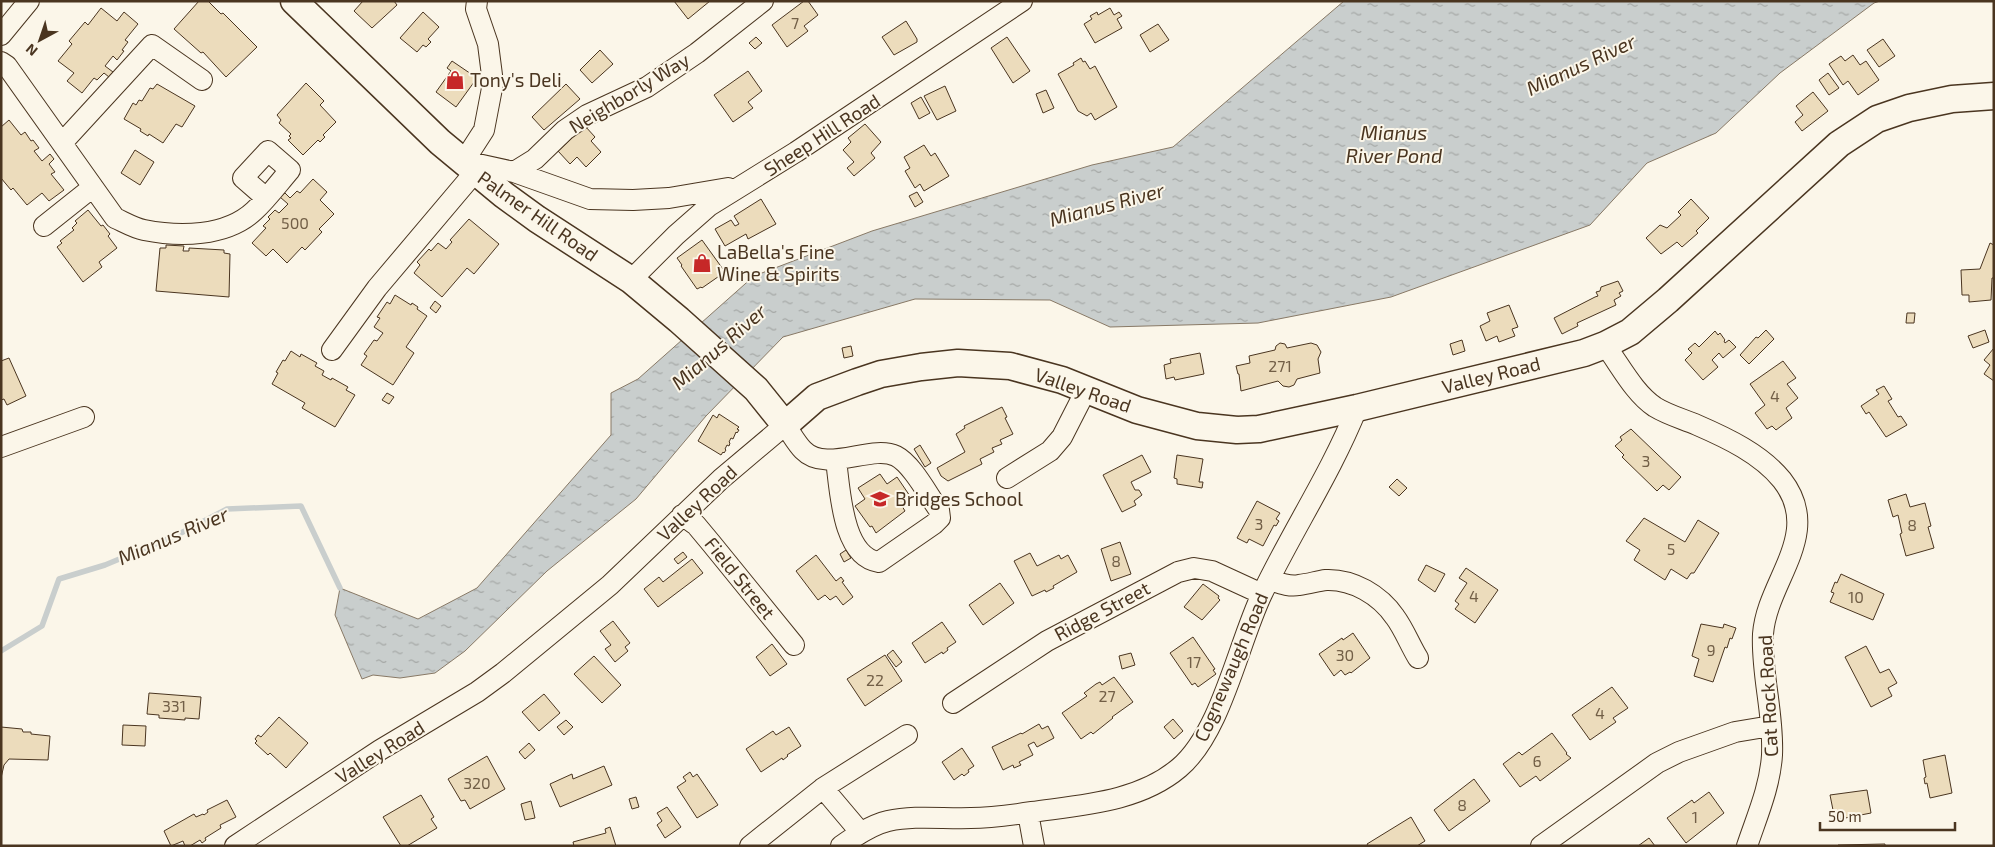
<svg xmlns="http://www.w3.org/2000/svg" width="1995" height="847" font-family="'Exo 2',sans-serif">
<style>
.water{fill:url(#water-ripples);stroke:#887966}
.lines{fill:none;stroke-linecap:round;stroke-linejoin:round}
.stream{stroke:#c9cecd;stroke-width:5.5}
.building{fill:#ecdcbc;stroke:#4a3520}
.minor-casing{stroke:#4a3520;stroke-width:22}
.major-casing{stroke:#4a3520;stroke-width:29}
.minor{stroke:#fbf6e9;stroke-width:20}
.major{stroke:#fbf6e9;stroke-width:26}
.labels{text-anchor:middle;stroke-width:4;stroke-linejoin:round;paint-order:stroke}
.number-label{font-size:16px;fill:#725f47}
.poi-label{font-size:19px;fill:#4a3520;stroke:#fbf6e9;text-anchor:start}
.street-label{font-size:19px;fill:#4a3520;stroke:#fbf6e9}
.water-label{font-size:20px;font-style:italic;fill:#4a3520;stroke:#fbf6e9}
</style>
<defs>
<pattern id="water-ripples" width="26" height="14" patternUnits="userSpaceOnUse" patternTransform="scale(1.25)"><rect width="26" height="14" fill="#c9cecd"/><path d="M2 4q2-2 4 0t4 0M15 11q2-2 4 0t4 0" fill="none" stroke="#a5a8a6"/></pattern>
</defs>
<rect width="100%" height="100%" fill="#fbf6e9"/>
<path class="water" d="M1344 1H1880L1874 3 1780 73 1716 133 1647 163 1590 225 1391 297 1258 323 1110 327 1050 300 915 299 783 337 706 416 636 499 547 571 465 651 435 673 400 678 373 675 362 679 335 615 340 588 418 619 477 588 611 435V393L638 379 754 276 872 231 1092 165 1173 147Z"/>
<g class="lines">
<path class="stream" d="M1 651 42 626 59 579 105 565 177 535 227 509 301 506 340 588"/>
</g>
<path class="building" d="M199 1H208L221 14 223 13 257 47 226 77 203 52 201 53 174 29Z
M363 1H394L397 5 372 28 354 11Z
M674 1H710L688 19Z
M804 1H808L818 15 804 26 808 31 787 47 772 25Z
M101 8 117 21 124 12 138 24 125 40 128 42 122 50 124 51 117 60 113 56 105 66 113 72 109 77 104 73 97 80 94 78 82 93 67 81 74 73 58 61 72 44 69 41 85 22 88 25Z
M1110 8 1114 15 1119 12 1122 16 1117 19 1122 28 1095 43 1084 24 1092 19 1090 16 1097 12 1098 15Z
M423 12 439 27 428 39 431 42 426 47 423 45 417 52 400 38Z
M906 21 917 39V42L894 55 882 37Z
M1158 24 1169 40 1150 52 1140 35Z
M756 37 762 43 755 49 749 43Z
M1007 37 1030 71 1013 83 991 48Z
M1883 39 1895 56 1879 67 1867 50Z
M600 50 613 64 592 83 580 70Z
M1853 55 1860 65 1866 61 1879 80 1858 95 1848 81 1843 85 1829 64 1841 56 1845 61Z
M1081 58 1083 62 1085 61 1090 69 1095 66 1117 107 1095 120 1091 113 1087 116 1078 111 1058 74 1074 65 1073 63Z
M452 61 477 78 456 107 436 92 451 71 447 68Z
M748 71 762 91 748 102 753 108 733 122 714 95Z
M1828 73 1839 88 1829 95 1819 80Z
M306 83 324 101 320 105 336 122 323 135 325 137 320 142 318 140 303 155 288 140 291 138 289 136 291 134 279 123 281 120 277 115Z
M157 84 195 106 182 127 176 124 163 143 149 134 148 136 140 131 141 129 124 119 133 103 136 105 139 100 142 101 150 88 153 89Z
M566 84 580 99 544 130 532 117Z
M945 86 956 111 937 120 924 96Z
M1046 90 1054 108 1043 113 1036 94Z
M1813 92 1828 111 1802 131 1795 122 1803 115 1796 106Z
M921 97 930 113 919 119 911 103Z
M9 120 21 135 25 132 31 141 33 140 39 148 34 151 42 161 50 154 54 159 49 164 55 172 51 174 64 190 49 201 42 193 27 205 13 188 11 190 1 178V127Z
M865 124 881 142 871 153 875 158 854 176 847 168 854 162 843 150 851 142 848 138Z
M585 126 595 137 591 141 601 152 586 167 577 157 570 164 558 151Z
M924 145 931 156 935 153 949 176 924 191 920 184 915 188 905 171 910 168 904 157Z
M135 150 154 162 140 185 121 173Z
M313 179 327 192 320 200 334 214 319 229 322 232 305 250 302 247 287 263 273 249 266 256 252 243 266 228 263 226 270 219 268 217 275 210 279 213 288 204 280 197 285 193 290 198 297 191 300 193Z
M917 192 923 202 915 207 909 196Z
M761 199 776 224 748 239 746 234 725 246 715 229 731 220 735 226 739 224 734 216Z
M1691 199 1709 218 1696 231 1698 233 1682 247 1677 242 1661 254 1646 238 1660 225 1667 228 1681 215 1678 212Z
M88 210 101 226 103 225 110 234 108 236 117 248 99 262 102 267 83 282 57 247 62 243 60 241 74 230 72 228 77 223 75 221Z
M469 219 499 244 474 274 467 268 442 297 414 273 420 265 417 262 429 249 431 251 438 243 446 249 452 242 450 240Z
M702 240 725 272 702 288 701 287 697 289 681 266 682 265 677 258Z
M1990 243 1994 245V278H1992L1991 300 1969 302V295H1962L1961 270 1980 269Z
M166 245 184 246 183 251H189V248L224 250V253L230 254 229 297 156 291 160 248H166Z
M1618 281 1623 291 1619 293 1621 296 1614 300 1616 305 1577 323 1578 326 1562 334 1554 318 1595 297 1598 296 1596 292 1600 291 1601 287Z
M395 295 411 305 412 303 418 307 417 309 427 316 406 347 414 353 393 385 361 365 367 356 364 354 374 340 377 341 383 333 374 327 380 318 377 317 387 302 390 304Z
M435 301 441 306 436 313 430 308Z
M1509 305 1518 327 1512 329 1515 336 1499 342 1497 336 1486 341 1480 326 1490 321 1487 313Z
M1907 313H1915L1914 323H1906Z
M1766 330 1774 339 1749 364 1740 355 1756 337 1758 338Z
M1985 330 1989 342 1973 348 1968 336Z
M1715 331 1718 335 1720 333 1725 340 1724 341 1725 343 1729 340 1736 347 1723 358 1719 353 1712 360 1718 367 1703 380 1685 360 1692 353 1688 349 1695 343 1699 347Z
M1462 340 1465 351 1453 355 1450 344Z
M1280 343 1285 344 1287 348 1311 343 1317 345 1321 352 1318 359 1320 373 1297 379 1294 385 1289 387 1283 386 1278 381 1241 391 1239 374H1238L1236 366 1250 363 1249 356 1275 350 1276 346Z
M851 346 853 356 844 358 842 348Z
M1994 348V381L1984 374 1990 365 1984 360Z
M291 351 300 357 301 354 317 363 315 366 324 371 322 375 331 380 332 378 348 387 346 390 355 395 335 427 302 408 305 403 272 384 278 373 276 372 283 360 285 361Z
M1200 353 1204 374 1175 380 1174 377 1166 379 1164 365 1171 363 1170 359Z
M9 358 26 396 7 405 4 399 1 400V361Z
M1783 361 1796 378 1787 384 1798 398 1786 408 1792 418 1776 430 1772 426 1767 429 1755 413 1765 405 1750 384Z
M1884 386 1892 399 1888 401 1898 417 1901 416 1907 425 1886 437 1869 412 1866 414 1861 406 1879 394 1876 390Z
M387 393 394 397 389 404 382 400Z
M1002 407 1007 417 1005 418 1013 434 1000 440 1002 444 992 448 994 452 980 459 982 464 948 481 941 476 937 468 965 452 956 434 965 428 964 426Z
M719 414 739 427 737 429 739 430 737 433 736 432 733 439 731 438 729 442 730 443 729 446 727 445 725 449 726 450 724 453 723 452 721 455 698 441 713 415 717 418Z
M1631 429 1681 477 1669 490 1663 485 1657 491 1622 457 1624 455 1615 446 1622 440 1620 437Z
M920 445 931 463 925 467 914 449Z
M1142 455 1151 472 1131 482 1135 490H1139L1142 495 1134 501 1136 505 1122 512 1103 475Z
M1177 455 1203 459 1199 482H1203L1202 488 1177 484V479L1174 478Z
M880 474 887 484 897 477 912 499 902 506 905 511 876 533 872 526 870 527 855 506 865 499 858 488Z
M1397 479 1407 488 1399 496 1389 487Z
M1906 494 1910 507 1925 503 1931 526 1928 527 1934 548 1906 556 1900 534 1902 533 1898 515 1893 517 1888 500Z
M1257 501 1280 513 1276 519 1279 521 1276 526 1274 525 1263 546 1249 539 1247 543 1237 538Z
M1644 518 1685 542 1698 520 1719 533 1694 573H1691L1687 579 1671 569 1665 580 1634 560 1640 550 1626 541Z
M1120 542 1131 574 1111 581 1101 549Z
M846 550 851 558 844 562 840 554Z
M683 552 687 557 678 564 674 559Z
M1030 553 1037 566 1059 555 1061 559 1068 555 1077 572 1053 586 1054 588 1046 592 1045 590 1032 596 1014 561Z
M816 555 836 581 841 577 844 581 842 582 853 597 843 605 836 596 830 600 825 595 818 600 796 571Z
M692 559 703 573 658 607 644 589 659 577 663 582Z
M1426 565 1445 574 1435 592 1418 580Z
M1466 568 1498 590 1475 623 1455 609 1459 604 1455 601 1467 583 1459 578Z
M1841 574 1884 594 1873 620 1830 602 1834 593 1831 592 1835 582 1837 583Z
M1000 583 1014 603 983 625 969 605Z
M1203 584 1219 596 1218 598 1220 600 1202 620 1184 607Z
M613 621 630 643 625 647 628 651 615 662 605 649 611 645 600 631Z
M942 622 956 642 947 648 948 650 943 654 942 652 925 663 912 643Z
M1701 624 1723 628 1724 624 1736 628 1732 639 1730 638 1727 648 1725 647 1713 682 1694 676 1699 659 1692 656Z
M1353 633 1370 658 1351 673 1350 672 1345 675 1341 670 1334 676 1319 654 1342 638 1343 640Z
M1193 637 1215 669 1213 670 1216 674 1198 687 1195 683 1192 685 1170 653Z
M772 644 787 664 770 676 756 657Z
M1866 646 1880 673 1889 669 1897 683 1888 688 1892 696 1871 707 1845 657Z
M893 650 902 662 896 667 887 655Z
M1131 653 1135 665 1122 669 1119 656Z
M885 655 902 681 865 706 847 679Z
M594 656 621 685 602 703 574 674Z
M1114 677 1133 702 1112 717 1113 718 1093 734 1091 732 1081 739 1062 713 1087 696 1084 693 1096 684 1100 682 1102 685Z
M1612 687 1628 708 1613 718 1616 722 1590 740 1572 715Z
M149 693 201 697 199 719 185 718V720L159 718V715L147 714Z
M544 694 560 713 539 731 522 712Z
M279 717 308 743 286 768 270 753 268 755 255 743 257 741 255 739 258 735 261 737Z
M1173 719 1183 731 1174 739 1164 727Z
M566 720 573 727 564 735 557 727Z
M1039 724 1042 729 1048 726 1054 738 1037 747 1034 742 1028 745 1033 755 1019 762 1021 765 1014 768 1013 765 1003 770 992 747 1021 733 1022 734Z
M123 725 146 726 145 746 122 745Z
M1 727 22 729 23 732H31V734L50 736 48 760 9 759 4 765 1 778Z
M789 727 801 746 787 755 788 756 783 760 782 758 761 772 746 749 773 731 776 735Z
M1552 733 1567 753 1566 754 1571 758 1540 781 1536 776 1520 787 1503 764 1519 752 1522 755Z
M529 743 535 750 525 759 519 752Z
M962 748 974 766 968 770 969 772 964 776 962 774 954 780 942 762Z
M1945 755 1952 793 1930 798 1927 783 1925 784 1924 778 1926 777 1923 760Z
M487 756 505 789 470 809 465 800 461 801 448 779Z
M604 766 612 785 560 807 550 784 572 774 573 779Z
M690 772 693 777 697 774 718 805 697 818 677 787 686 781 683 777Z
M1474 779 1490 801 1449 831 1434 810Z
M1867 790 1871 813 1835 820 1830 795Z
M1709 792 1724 813 1686 843 1667 818 1692 800 1694 803Z
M421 795 434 817 431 819 437 828 407 846H401L383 817Z
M636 797 639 807 632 809 629 799Z
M227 800 236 817 220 825 221 828 205 838 206 840 202 843 200 840 190 846H185L183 841 171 846 164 831 194 814 196 817 203 814 204 815 208 812 207 810Z
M531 801 535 818 525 820 521 804Z
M667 807 681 827 665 838 657 825 662 821 657 813Z
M1411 817 1425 841 1417 846H1368L1367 844Z
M610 827 616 846H574L573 842 606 833 605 829Z
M1649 838 1655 846H1638Z
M1885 844V846H1838V845Z"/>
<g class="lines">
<g class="minor-casing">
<path id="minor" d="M477 1 476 9 488 44 493 83 484 130 464 161 514 172 590 199 633 200 669 198 728 188
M1 35 29 1
M1 62 7 66 115 218C124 222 134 228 144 230 179 237 226 237 254 211 267 199 278 184 290 170L268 151 243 178 266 198
M62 143 152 45 202 80
M514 172 535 159 565 130 587 115 647 87 697 53 763 1
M44 226 93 187
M631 280 676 235 709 206 796 152 1022 1
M1605 345C1620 365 1634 393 1655 407 1668 415 1683 419 1697 425 1727 438 1761 454 1782 480 1824 534 1767 580 1763 634 1761 674 1774 714 1772 755 1770 787 1757 816 1747 846
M332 350 377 288 475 172
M1 447 84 417
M1007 478 1050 451 1062 437 1086 390
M682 515 696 525 711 543 794 645
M1269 580C1279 583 1289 587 1299 585 1309 584 1317 581 1326 580 1353 579 1380 595 1395 617 1404 629 1410 645 1418 658
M953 703 1047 641 1178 572 1194 568 1212 571 1262 594
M823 788 861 833
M1028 813 1034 846
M235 846 380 750 477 692 503 673 610 585 721 479 785 425C791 433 796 443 803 450 826 474 871 444 896 456 912 464 928 495 939 510L940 518 934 524 879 562C842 557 840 489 836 460
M750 846 823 788 907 735
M841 846C855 836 871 825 888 821 915 815 943 819 971 818 991 818 1012 815 1032 812 1081 805 1139 802 1179 768 1221 733 1238 644 1262 594 1292 531 1331 473 1357 408
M1541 846 1657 763 1679 752 1735 732 1771 726"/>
</g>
<g class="major-casing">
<path id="major" d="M294 1 440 142 504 195 537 219 631 280 679 320 756 389 785 425 817 397 857 382 881 374 921 367 958 363 1010 366 1062 380 1137 410 1197 426 1237 430 1259 429 1357 408 1584 353 1605 345 1630 332 1668 300 1839 144 1877 119 1909 108 1952 99 1994 96"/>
</g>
<use href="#minor" class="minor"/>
<use href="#major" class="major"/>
</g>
<defs>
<g id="shop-bare" transform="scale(1.5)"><path d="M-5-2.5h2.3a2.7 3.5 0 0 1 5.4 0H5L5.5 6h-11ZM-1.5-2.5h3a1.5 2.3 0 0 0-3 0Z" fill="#c62828" stroke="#fbf6e9" stroke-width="2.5" paint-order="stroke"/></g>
<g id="school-bare" transform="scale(1.5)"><path d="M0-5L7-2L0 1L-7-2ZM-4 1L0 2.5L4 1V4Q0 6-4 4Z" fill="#c62828" stroke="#fbf6e9" stroke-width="2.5" paint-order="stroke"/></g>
</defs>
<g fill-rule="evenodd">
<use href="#shop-bare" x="455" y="80"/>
<use href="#shop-bare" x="702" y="263"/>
<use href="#school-bare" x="880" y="499"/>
</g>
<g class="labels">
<g class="number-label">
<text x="795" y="29">7</text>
<text x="295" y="229">500</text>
<text x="1280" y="372">271</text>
<text x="1775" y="402">4</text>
<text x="1646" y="467">3</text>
<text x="1259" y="530">3</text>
<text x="1912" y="531">8</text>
<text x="1671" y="555">5</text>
<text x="1116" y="567">8</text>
<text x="1474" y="602">4</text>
<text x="1856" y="603">10</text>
<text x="1711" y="656">9</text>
<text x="1345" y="661">30</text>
<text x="1194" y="668">17</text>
<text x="875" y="686">22</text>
<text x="1107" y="702">27</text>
<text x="174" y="712">331</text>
<text x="1600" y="719">4</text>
<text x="1537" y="767">6</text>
<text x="477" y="789">320</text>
<text x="1462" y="811">8</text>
<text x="1695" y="823">1</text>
</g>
<g class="poi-label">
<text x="470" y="87">Tony's Deli</text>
<text x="717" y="259">LaBella's Fine<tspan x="717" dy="22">Wine &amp; Spirits</tspan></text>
<text x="895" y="506">Bridges School</text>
</g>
<g class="street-label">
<text transform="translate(629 93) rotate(-31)" y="7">Neighborly Way</text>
<text transform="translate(822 135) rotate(-33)" y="7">Sheep Hill Road</text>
<text transform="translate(538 216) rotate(35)" y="7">Palmer Hill Road</text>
<text transform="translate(1491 375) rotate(-14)" y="7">Valley Road</text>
<text transform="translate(1083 390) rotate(19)" y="7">Valley Road</text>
<text transform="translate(697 503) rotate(-43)" y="7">Valley Road</text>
<text transform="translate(740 578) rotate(51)" y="7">Field Street</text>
<text transform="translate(1102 611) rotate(-28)" y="7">Ridge Street</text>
<text transform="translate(1231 667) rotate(-67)" y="7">Cognewaugh Road</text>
<text transform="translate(1768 696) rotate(-93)" y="7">Cat Rock Road</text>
<text transform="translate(380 752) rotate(-32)" y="7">Valley Road</text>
</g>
<g class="water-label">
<text transform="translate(1581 65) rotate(-25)" y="7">Mianus River</text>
<text x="1394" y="140">Mianus<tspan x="1394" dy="23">River Pond</tspan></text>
<text transform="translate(1107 205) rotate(-15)" y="7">Mianus River</text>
<text transform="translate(719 347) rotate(-41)" y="7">Mianus River</text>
<text transform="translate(173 536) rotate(-23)" y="7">Mianus River</text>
</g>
</g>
<rect width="1995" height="847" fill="none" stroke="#4a3520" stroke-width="5"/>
<g transform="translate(40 40) rotate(220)" stroke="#fbf6e9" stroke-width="4" paint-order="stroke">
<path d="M0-4L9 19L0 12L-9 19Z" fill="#4a3520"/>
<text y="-8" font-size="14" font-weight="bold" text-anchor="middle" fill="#4a3520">N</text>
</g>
<path d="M1820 822v8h135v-8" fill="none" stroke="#4a3520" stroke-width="2.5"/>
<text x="1828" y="822" font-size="15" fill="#4a3520" stroke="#fbf6e9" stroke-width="4" paint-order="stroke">50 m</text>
</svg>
